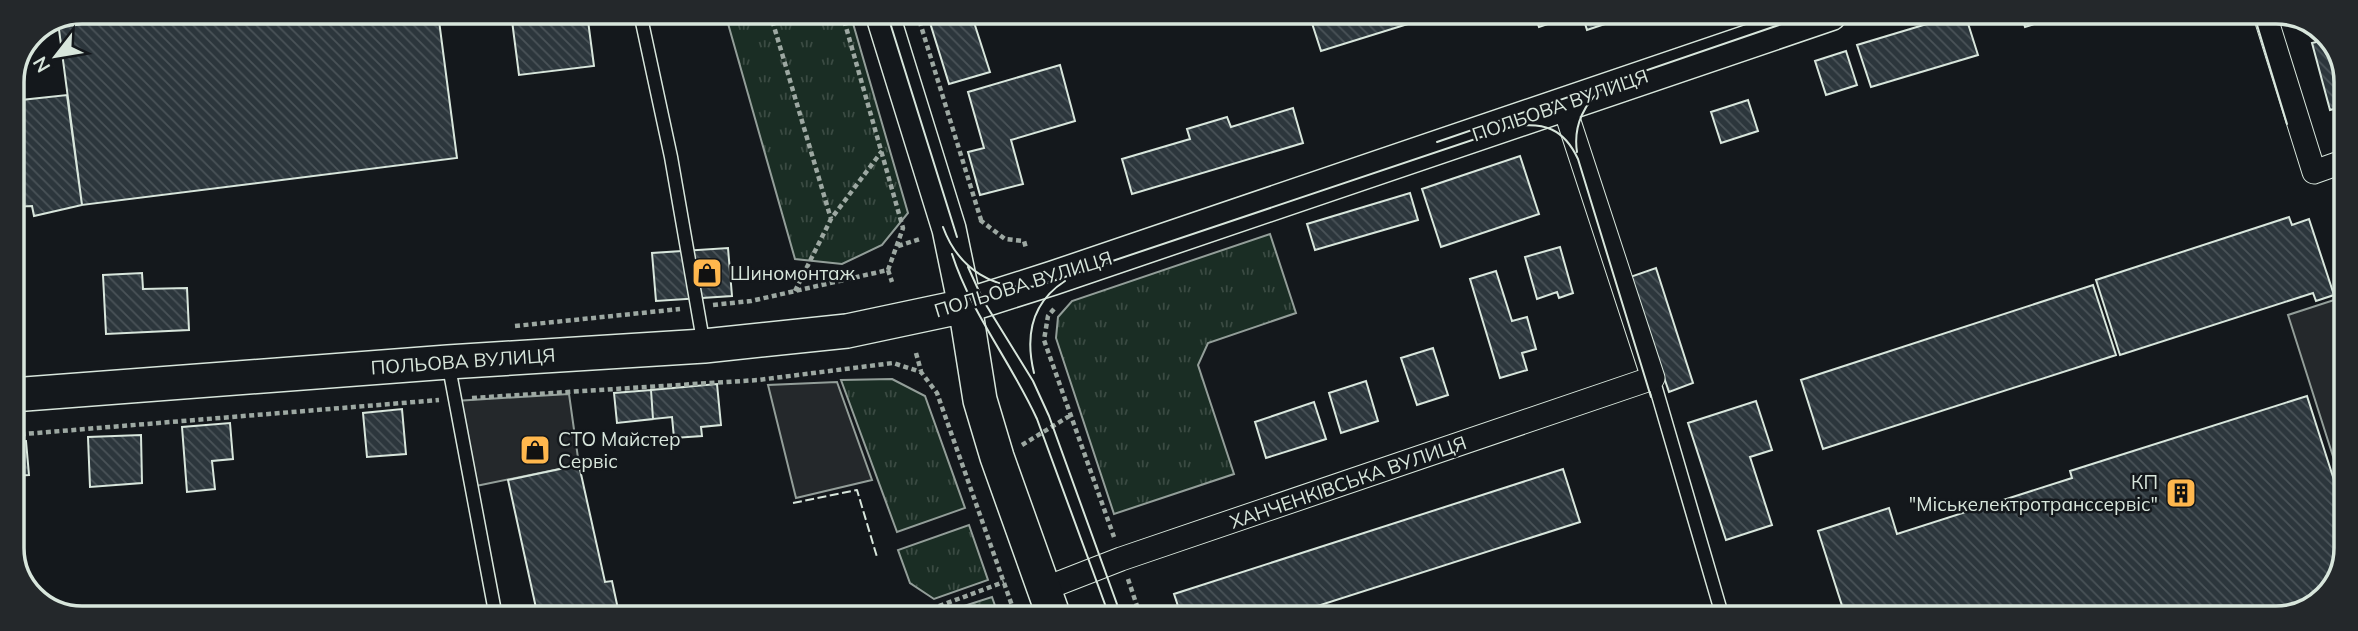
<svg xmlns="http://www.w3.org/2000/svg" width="2358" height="631" font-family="Mulish,sans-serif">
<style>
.grass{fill:url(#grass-tufts);stroke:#939e99;stroke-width:2}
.parking{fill:#24282b;stroke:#939e99;stroke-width:2}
.building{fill:url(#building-back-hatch);stroke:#d8e6dc;stroke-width:2}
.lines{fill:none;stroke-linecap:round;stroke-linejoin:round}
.lane-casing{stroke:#d8e6dc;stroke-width:15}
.street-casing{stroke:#d8e6dc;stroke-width:25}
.secondary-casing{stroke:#d8e6dc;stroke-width:36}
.path{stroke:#9da8a2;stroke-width:4.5;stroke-dasharray:5 3.5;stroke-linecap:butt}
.lane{stroke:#14181c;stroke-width:12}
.street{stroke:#14181c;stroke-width:23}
.secondary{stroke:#14181c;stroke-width:33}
.tram{stroke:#d8e6dc;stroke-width:2}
.fence{stroke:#d8e6dc;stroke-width:2;stroke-dasharray:9 3.5;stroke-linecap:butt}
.labels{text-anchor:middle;stroke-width:5;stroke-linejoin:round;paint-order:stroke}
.street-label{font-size:19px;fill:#d8e6dc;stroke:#14181c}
.poi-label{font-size:19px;fill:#d8e6dc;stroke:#14181c;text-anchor:start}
.rim{fill:none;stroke:#d8e6dc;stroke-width:3.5}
</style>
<defs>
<pattern id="grass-tufts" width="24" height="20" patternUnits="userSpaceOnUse" patternTransform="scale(1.75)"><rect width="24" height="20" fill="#1a2d24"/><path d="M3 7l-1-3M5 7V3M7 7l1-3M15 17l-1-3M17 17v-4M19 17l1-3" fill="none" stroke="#3b4b43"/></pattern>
<pattern id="building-back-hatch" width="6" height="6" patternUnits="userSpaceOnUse" patternTransform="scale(1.75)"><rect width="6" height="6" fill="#2c363c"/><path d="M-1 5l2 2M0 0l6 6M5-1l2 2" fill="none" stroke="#4a5358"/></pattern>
</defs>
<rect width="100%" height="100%" fill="#14181c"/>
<path class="grass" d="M725 13H850L908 213 882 245 842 264 795 259Z
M1270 234 1296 313 1208 343 1198 365 1234 474 1114 514 1056 338 1058 317 1072 301Z
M892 379 925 396 965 508 897 532 841 380Z
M969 525 988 580 934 599 910 583 898 550Z
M992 597 999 617H941L942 613Z"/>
<path class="parking" d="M2334 300 2344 334V491L2288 315Z
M837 382 872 480 796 498 768 385Z
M569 394 579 465 471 487 455 401Z"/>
<path class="building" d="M83 12 438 13 457 158 82 205 58 22Z
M511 13H587L594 66 519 75Z
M927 13H954L957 21 972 16 990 72 949 84Z
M1309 14H1440L1321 51Z
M1534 14H1564L1565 18 1539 27Z
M1582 14H1635L1587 30Z
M1960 14H1965L1978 55 1871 87 1857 45Z
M2021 14H2066L2025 27Z
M2329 39 2346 78 2345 106 2330 110 2312 43Z
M1846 51 1857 85 1826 95 1815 61Z
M1060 65 1075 121 1011 140 1023 184 980 195 968 152 984 148 968 92Z
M67 95 82 205 34 216 32 206 12 207V101Z
M1748 100 1758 131 1721 143 1711 112Z
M1293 108 1303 143 1132 194 1122 159 1190 139 1187 129 1227 117 1231 127Z
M1520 156 1539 214 1441 247 1422 189Z
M1410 193 1418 220 1315 250 1307 224Z
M2289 217 2292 225 2309 219 2334 295 2316 301 2313 293 2120 355 2096 280Z
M1560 247 1573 293 1559 298 1557 292 1537 299 1525 257Z
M728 248 732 296 656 301 652 253Z
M1656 268 1693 383 1669 392 1630 277Z
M1496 271 1512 321 1527 317 1536 349 1522 353 1527 370 1500 378 1470 279Z
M142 273 143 289 187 288 189 330 106 334 103 275Z
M2093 285 2116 355 1823 449 1801 380Z
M1433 348 1448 395 1417 405 1401 358Z
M1366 381 1378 421 1341 433 1329 393Z
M717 384 721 425 701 427 702 436 674 438 672 417 653 419 651 390Z
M651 390 653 419 617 423 614 393Z
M2307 396 2344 511 2343 566 2319 604 2276 619 1846 618 1818 531 1889 508 1897 534 2072 478 2070 471Z
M1756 401 1772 450 1750 457 1772 525 1726 540 1688 423Z
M1314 402 1326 439 1266 458 1255 422Z
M402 409 406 454 367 457 363 413Z
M230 423 233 459 212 461 215 489 187 492 182 427Z
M141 435 142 483 90 487 88 437Z
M26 441 29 475 12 476V442Z
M579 465 605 582 612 581 618 609 580 617H538L508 480Z
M1563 469 1580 522 1280 618H1182L1174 594Z"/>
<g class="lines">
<g class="lane-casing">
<path id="lane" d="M640 13 671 157 704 346
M448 362 496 617
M1653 378 1723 618"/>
</g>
<g class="street-casing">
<path id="street" d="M2265 15 2314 172 2345 161
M1044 589 1121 559 1653 378 1563 103"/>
</g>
<g class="secondary-casing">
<path id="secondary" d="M882 13 949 229 965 306 980 400 997 457 1054 617
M12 395 448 362 704 346 847 331 965 306 1053 278 1830 14"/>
</g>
<path class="path" d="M770 13 831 219
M917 13 981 220
M980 220 1005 239 1024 241 1026 248
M898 246 920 239
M888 270 892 282
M795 291 831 219 882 151
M713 305 751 301 888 270 903 228 842 13
M1054 309 1048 316 1044 340 1114 537
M515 326 680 309
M916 353 921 371
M472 398 758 380 893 363 921 372 937 393 1016 617
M12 435 439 400
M1022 445 1071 415
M1128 579 1141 618
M915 615 1004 582"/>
<use href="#lane" class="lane"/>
<use href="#street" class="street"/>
<use href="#secondary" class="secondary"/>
<path class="tram" d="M887 13 957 237
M2254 15 2287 124
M1437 142 1811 14
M1577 152C1573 126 1584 102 1606 86
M943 227C958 268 994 292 1038 286L1511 127C1544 121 1564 129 1578 159L1651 397
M952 254C971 313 1011 362 1037 419L1110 618
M968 267 983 300 1033 381 1049 416 1122 618
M1034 373C1025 336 1031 303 1065 281"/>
<path class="fence" d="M793 503 857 490 877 557"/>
</g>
<defs>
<g id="shop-square" transform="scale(1.575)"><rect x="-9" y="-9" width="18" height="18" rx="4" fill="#ffb74d" stroke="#14181c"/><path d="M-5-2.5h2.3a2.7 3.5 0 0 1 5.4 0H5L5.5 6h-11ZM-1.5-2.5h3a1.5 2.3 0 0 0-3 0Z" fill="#111"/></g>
<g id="building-square" transform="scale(1.575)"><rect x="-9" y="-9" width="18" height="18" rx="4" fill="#ffb74d" stroke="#14181c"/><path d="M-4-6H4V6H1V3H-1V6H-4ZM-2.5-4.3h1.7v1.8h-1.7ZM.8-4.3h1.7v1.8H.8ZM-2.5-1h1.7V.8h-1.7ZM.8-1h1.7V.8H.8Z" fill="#111"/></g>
</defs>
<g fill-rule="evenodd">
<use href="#shop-square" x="707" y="273"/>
<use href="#shop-square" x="535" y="450"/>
<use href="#building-square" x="2181" y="493"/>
</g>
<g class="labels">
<g class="street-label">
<text transform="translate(1560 105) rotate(-19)" y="7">ПОЛЬОВА ВУЛИЦЯ</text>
<text transform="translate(1023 284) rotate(-17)" y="7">ПОЛЬОВА ВУЛИЦЯ</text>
<text transform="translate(463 361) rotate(-4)" y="7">ПОЛЬОВА ВУЛИЦЯ</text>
<text transform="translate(1348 482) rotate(-19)" y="7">ХАНЧЕНКІВСЬКА ВУЛИЦЯ</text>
</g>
<g class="poi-label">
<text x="730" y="280">Шиномонтаж</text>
<text x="558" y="446">СТО Майстер<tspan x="558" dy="22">Сервіс</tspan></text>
<text x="2158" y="489" text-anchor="end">КП<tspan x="2158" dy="22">"Міськелектротранссервіс"</tspan></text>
</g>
</g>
<path d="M0 0H2358V631H0ZM82 24H2276A58 58 0 0 1 2334 82V548A58 58 0 0 1 2276 606H82A58 58 0 0 1 24 548V82A58 58 0 0 1 82 24Z" fill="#24282b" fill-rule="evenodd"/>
<path class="rim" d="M82 24H2276A58 58 0 0 1 2334 82V548A58 58 0 0 1 2276 606H82A58 58 0 0 1 24 548V82A58 58 0 0 1 82 24Z"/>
<g transform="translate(56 56) rotate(239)" stroke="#14181c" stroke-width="5" paint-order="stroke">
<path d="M0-5L12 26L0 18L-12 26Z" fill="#d8e6dc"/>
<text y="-10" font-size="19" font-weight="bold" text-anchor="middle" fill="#d8e6dc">N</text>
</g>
</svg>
